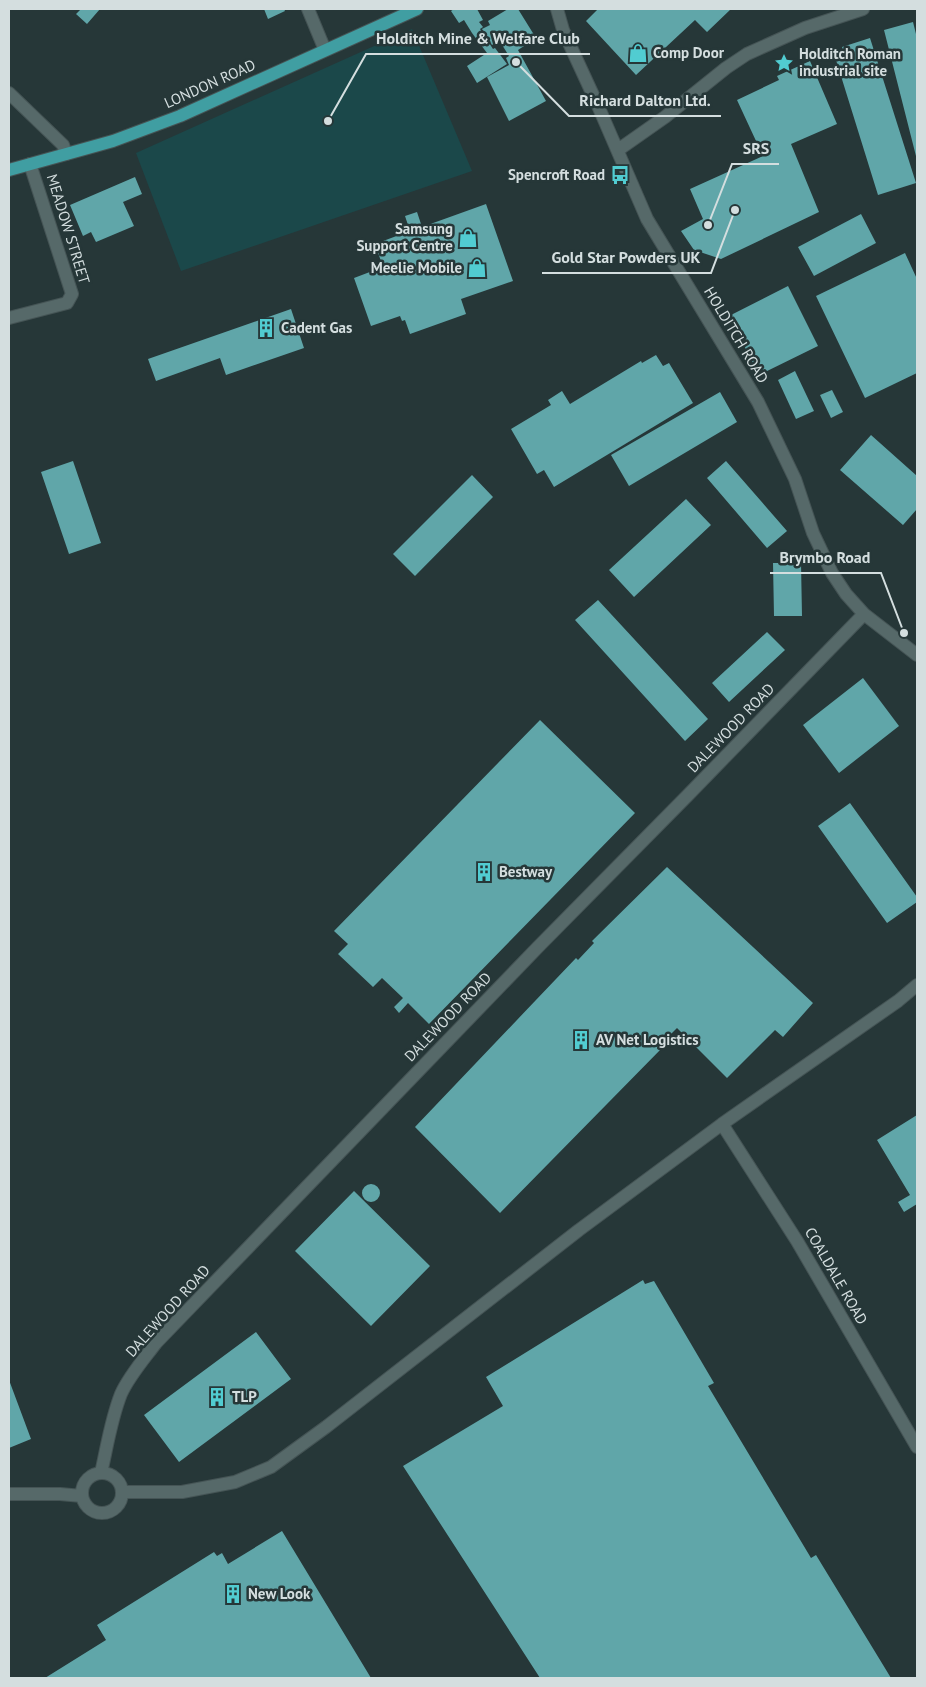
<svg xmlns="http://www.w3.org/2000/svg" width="926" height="1687" font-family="'PT Sans',sans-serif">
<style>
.grass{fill:#1b484a}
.building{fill:#60a6a9}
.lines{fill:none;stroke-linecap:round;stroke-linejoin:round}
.minor-casing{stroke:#455455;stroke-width:14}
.major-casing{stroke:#455455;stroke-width:14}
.minor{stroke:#566969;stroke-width:12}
.major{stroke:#409ea2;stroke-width:12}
.labels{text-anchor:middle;stroke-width:5;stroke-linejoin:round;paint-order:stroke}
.poi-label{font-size:15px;font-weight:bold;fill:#d4dedf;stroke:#263738;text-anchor:start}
.street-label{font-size:15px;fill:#d4dedf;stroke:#263738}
.leader{fill:none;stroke:#d4dedf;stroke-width:2}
.callout-dot{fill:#d4dedf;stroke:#263738;stroke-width:2}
.callout-label{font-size:16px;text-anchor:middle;font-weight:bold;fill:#d4dedf;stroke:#263738;stroke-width:5;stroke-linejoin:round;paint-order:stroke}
</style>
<rect width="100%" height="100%" fill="#263738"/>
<path class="grass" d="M412 29 472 171 181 271 136 153Z"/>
<path class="building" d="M81 9H100L87 24 76 14Z
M264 9H284L285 11 268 19Z
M454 9H477L483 20 479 22 483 27 480 29 493 49 495 48 507 64 477 83 467 66 487 53 472 33 464 20 459 23 451 11Z
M508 9H518L536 38 518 50 546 101 509 121 487 77 509 65 506 58 509 56 499 40 492 45 482 29 490 25 488 21Z
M598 9H731L707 32 695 20 636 75 586 21Z
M913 22 917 38V160L884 30Z
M870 38 916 183 878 195 836 60 845 57 842 47Z
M810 61 837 124 791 144 819 212 721 259 694 250 681 231 703 219 690 189 763 156 737 100 779 80 777 76Z
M135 177 142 194 123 202 134 226 96 242 91 232 83 236 70 205Z
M486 204 513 281 461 299 466 314 410 334 405 320 402 321 400 316 371 326 354 278 383 267 375 244 410 231 405 216 417 212 422 227Z
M861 214 876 243 814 276 798 247Z
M905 253 917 279V373L865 398 816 296Z
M788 286 818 346 759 375 729 316Z
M291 309 304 348 226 375 220 358 156 381 148 359Z
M656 355 663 366 669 363 693 403 554 487 544 470 537 474 511 429 551 405 548 400 562 391 570 404 641 361 642 363Z
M795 371 814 411 796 419 778 380Z
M832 390 843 412 831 418 820 395Z
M720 392 737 422 629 486 611 455Z
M871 435 917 476V509L903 525 840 470Z
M73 461 101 543 69 554 41 472Z
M726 461 787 531 767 548 707 478Z
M472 475 493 497 415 576 393 554Z
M686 499 711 525 634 597 609 570Z
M773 563H801L802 616H774Z
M598 600 708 719 685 741 575 620Z
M767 632 785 650 729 702 712 683Z
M863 678 899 726 839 773 803 725Z
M540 720 635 813 429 1024 408 1003 399 1013 394 1007 403 998 382 978 373 987 338 954 348 944 334 931Z
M850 803 917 897V902L887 923 818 826Z
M667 867 813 1003 783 1037 775 1030 727 1078 677 1028 661 1044 663 1047 500 1213 415 1127 576 958 578 960 594 943 592 941Z
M917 1115V1204L904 1212 898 1202 910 1195 877 1140Z
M362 1193a9 9 0 1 1 18 0a9 9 0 1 1-18 0Z
M354 1191 430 1266 371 1326 295 1251Z
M643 1280 645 1284 654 1281 714 1383 708 1386 811 1558 816 1555 891 1678H540L403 1466 503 1406 486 1377Z
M256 1332 291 1379 179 1462 144 1415Z
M9 1380 31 1439 9 1448Z
M282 1531 371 1678H45L106 1640 97 1625 214 1552 217 1556 222 1553 228 1564Z"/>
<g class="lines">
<g class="minor-casing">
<path id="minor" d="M308 9 325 50
M557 9 563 30 599 108 647 219 758 402 795 479 813 533 832 573 846 594 864 614 917 655
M9 93 63 145 66 154
M618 150 665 117 726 68 747 54 805 28 863 9
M9 318 67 303 72 294 30 164
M722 1124 797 1241 917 1447
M82 1493a20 20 0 1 1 40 0a20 20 0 1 1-40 0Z
M101 1473C107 1447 111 1419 121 1394 129 1376 144 1359 156 1343L538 947 689 794 864 614
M122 1492H182L235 1482 271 1467 326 1427 579 1230 722 1124 898 1001 917 985
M9 1494H60L82 1496"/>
</g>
<g class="major-casing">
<path id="major" d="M9 170 113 141 180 116 417 9"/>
</g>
<use href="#minor" class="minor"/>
<use href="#major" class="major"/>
</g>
<defs>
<g id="shop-bare" transform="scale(1.5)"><path d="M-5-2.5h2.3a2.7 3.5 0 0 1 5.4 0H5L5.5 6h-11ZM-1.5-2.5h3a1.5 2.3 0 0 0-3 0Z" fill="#51ccd1" stroke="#263738" stroke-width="2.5" paint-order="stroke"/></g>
<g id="sight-bare" transform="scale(1.5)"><path d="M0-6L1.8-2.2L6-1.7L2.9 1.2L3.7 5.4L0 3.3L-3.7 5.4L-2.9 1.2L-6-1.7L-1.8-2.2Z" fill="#51ccd1" stroke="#263738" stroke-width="2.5" paint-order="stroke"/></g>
<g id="bus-bare" transform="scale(1.5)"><path d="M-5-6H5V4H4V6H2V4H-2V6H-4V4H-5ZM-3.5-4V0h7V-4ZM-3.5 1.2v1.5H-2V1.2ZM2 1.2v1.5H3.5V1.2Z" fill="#51ccd1" stroke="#263738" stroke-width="2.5" paint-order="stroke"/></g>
<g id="building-bare" transform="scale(1.5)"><path d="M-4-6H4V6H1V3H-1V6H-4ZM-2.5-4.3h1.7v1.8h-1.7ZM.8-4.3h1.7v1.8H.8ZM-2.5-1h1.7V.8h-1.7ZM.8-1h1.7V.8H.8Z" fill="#51ccd1" stroke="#263738" stroke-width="2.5" paint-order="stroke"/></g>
</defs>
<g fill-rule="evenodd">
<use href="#shop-bare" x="638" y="53"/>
<use href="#sight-bare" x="784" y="63"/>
<use href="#bus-bare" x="620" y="175"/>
<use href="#shop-bare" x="468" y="238"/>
<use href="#shop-bare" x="477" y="268"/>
<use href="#building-bare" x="266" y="328"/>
<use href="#building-bare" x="484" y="872"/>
<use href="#building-bare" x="581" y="1040"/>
<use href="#building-bare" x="217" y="1397"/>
<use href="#building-bare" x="233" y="1594"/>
</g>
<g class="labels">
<g class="poi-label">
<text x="653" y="58">Comp Door</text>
<text x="799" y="59">Holditch Roman<tspan x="799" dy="17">industrial site</tspan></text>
<text x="605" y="180" text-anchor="end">Spencroft Road</text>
<text x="453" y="234" text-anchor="end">Samsung<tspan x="453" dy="17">Support Centre</tspan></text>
<text x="462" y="273" text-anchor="end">Meelie Mobile</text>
<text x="281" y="333">Cadent Gas</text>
<text x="499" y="877">Bestway</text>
<text x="596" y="1045">AV Net Logistics</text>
<text x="232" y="1402">TLP</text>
<text x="248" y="1599">New Look</text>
</g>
<g class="street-label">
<text transform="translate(210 84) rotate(-24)" y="5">LONDON ROAD</text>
<text transform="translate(68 229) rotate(73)" y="5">MEADOW STREET</text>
<text transform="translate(736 335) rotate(59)" y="5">HOLDITCH ROAD</text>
<text transform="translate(731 728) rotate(-46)" y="5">DALEWOOD ROAD</text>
<text transform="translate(448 1017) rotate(-46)" y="5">DALEWOOD ROAD</text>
<text transform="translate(836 1276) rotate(60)" y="5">COALDALE ROAD</text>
<text transform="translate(168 1311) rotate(-48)" y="5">DALEWOOD ROAD</text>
</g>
</g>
<path class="leader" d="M328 121L366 54H590M516 62L569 116H721M708 225L732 164H779M735 210L711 273H542M904 633L881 573H770"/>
<g class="callout-dot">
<circle cx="328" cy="121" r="5"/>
<circle cx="516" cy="62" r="5"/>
<circle cx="708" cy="225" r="5"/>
<circle cx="735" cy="210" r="5"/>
<circle cx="904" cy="633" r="5"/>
</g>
<g class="callout-label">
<text x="478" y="44">Holditch Mine &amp; Welfare Club</text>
<text x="645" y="106">Richard Dalton Ltd.</text>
<text x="756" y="154">SRS</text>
<text x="626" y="263">Gold Star Powders UK</text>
<text x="825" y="563">Brymbo Road</text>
</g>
<rect width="926" height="1687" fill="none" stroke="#d4dedf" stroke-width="20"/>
</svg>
